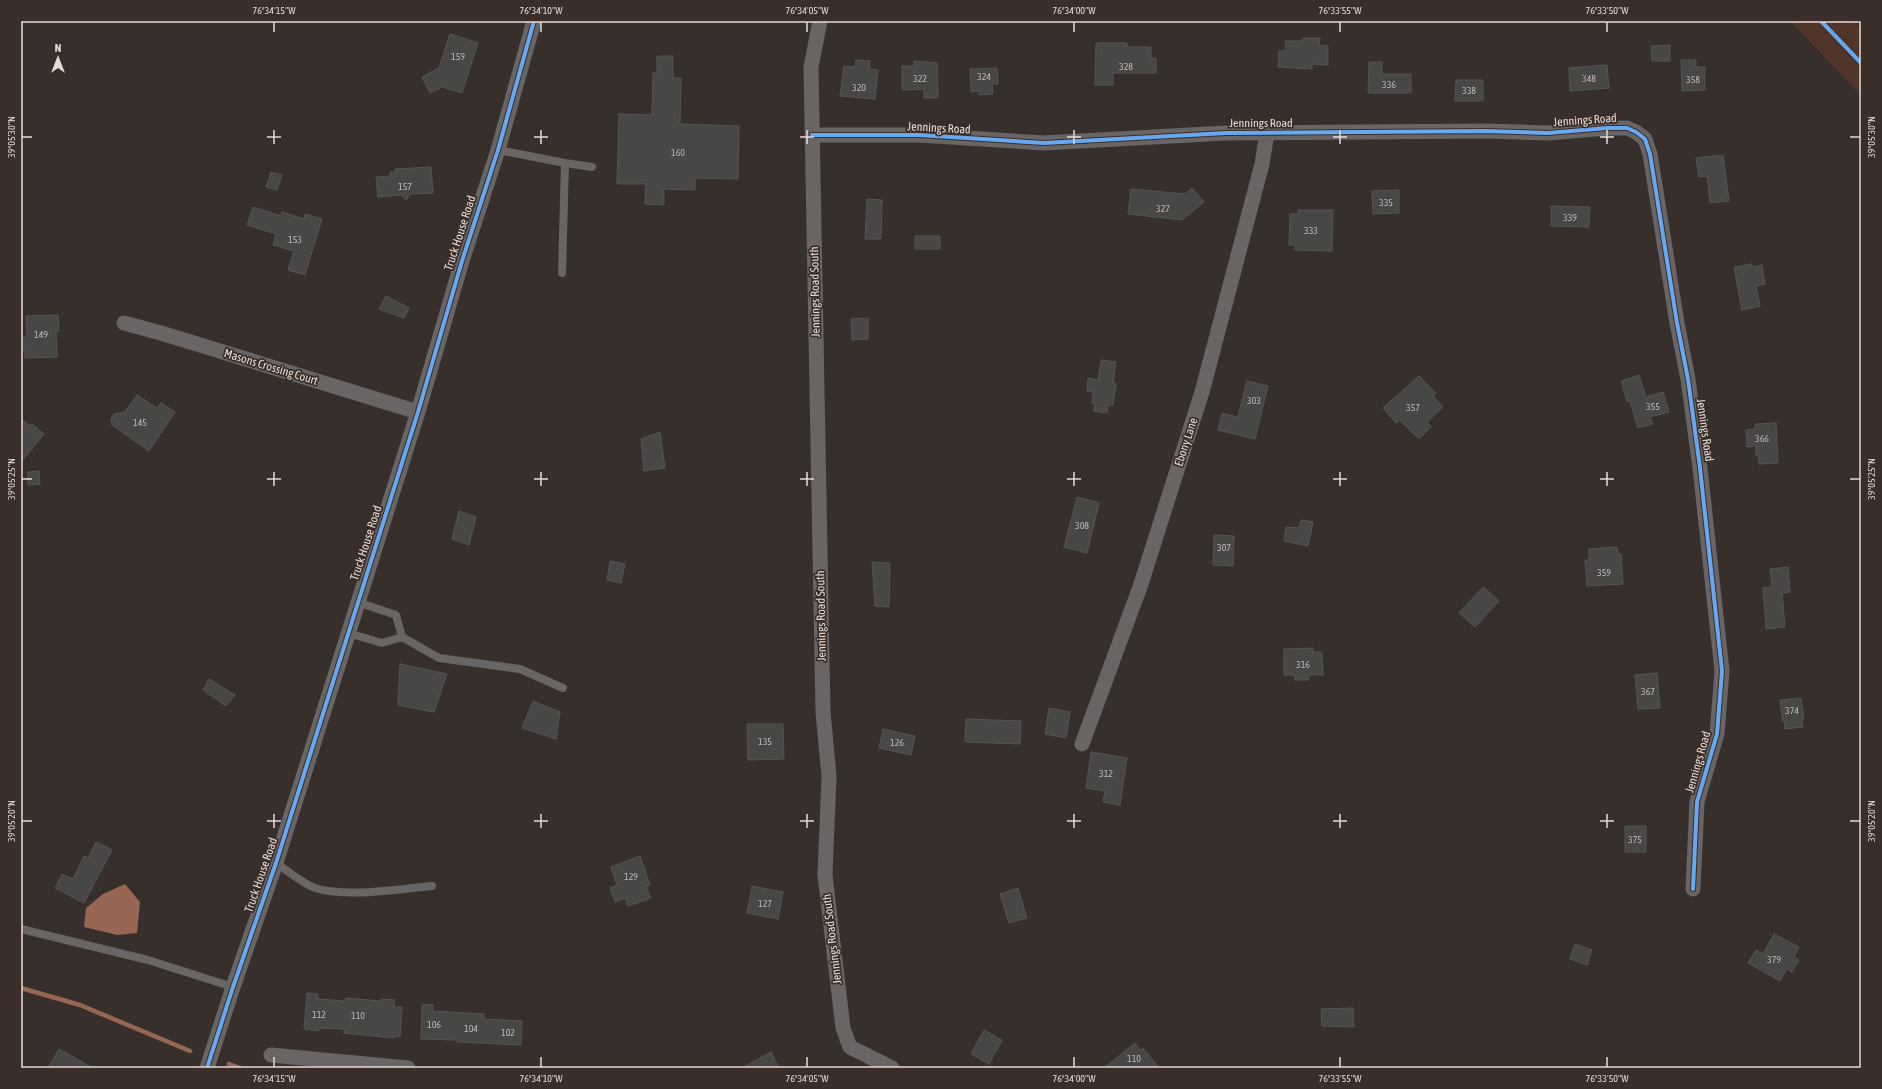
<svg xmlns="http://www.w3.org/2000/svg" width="1882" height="1089" font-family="'Asap Condensed',sans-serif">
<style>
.green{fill:#523529}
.water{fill:#976753}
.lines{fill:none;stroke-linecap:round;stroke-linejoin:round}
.stream{stroke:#976753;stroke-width:4.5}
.building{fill:#474746;stroke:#565453}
.lane{stroke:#696564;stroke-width:8}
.street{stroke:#696564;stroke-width:15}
.cycleway-casing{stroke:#3b2d28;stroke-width:6}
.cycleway{stroke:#66a8f1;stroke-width:4}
.ticks{fill:none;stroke:#e4dbd7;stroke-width:1.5}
.labels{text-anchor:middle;stroke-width:3.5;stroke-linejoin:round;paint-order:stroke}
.number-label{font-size:10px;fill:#bdb6b3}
.street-label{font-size:12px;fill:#e4dbd7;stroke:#3b2d28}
.neatline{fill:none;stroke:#e4dbd7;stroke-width:1.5}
.ticks-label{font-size:10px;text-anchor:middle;fill:#e4dbd7}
</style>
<rect width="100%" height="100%" fill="#372f2c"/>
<path class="green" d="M1790 21H1853L1861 29V95Z"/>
<path class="water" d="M125 884 140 902 137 933 117 935 84 927 86 908 103 894Z"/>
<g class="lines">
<path class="stream" d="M21 988 80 1005 190 1051
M229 1064 240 1068"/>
</g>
<path class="building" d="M450 34 478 43 462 93 442 87 430 93 422 77 439 68Z
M1303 38H1320L1319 45 1328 46V65L1312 64V69L1278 67 1279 51H1285L1286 41H1303Z
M1096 43H1127V47H1151V58H1156V73H1113V85H1095Z
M1670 45V61H1652L1651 46Z
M657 56H673V78H681L680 124 739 126 738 179 695 178V190L664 189V205L645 204 646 184H617L619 114 652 115 653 73H657Z
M856 60 870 61 869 69 878 70 875 99 840 96 844 66 855 67Z
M1681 60H1696V67H1705V90L1682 91Z
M914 61 937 63 938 98H924V89L902 90V66H914Z
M1369 62H1382V74H1411V93H1368Z
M1607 65 1609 88 1570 91 1569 68Z
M997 68 998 84H992L993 94 979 95V91L971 92 970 69Z
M1456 80H1483V101H1455Z
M1723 155 1729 201 1710 203 1707 176 1699 177 1696 158Z
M431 167 433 193 411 194 406 200 401 195 378 197 376 177 390 176V172H396L395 169Z
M271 172 282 175 277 190 266 187Z
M1192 188 1204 202 1182 220 1128 214 1131 189 1185 194Z
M1399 190V213L1373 214 1372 191Z
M867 199 882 200 881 239H865Z
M1551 206 1590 207 1589 227 1551 226Z
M253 207 281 216 282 212 304 219 305 214 322 219 305 275 288 270 294 251 273 245 276 234 247 225Z
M1298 210H1333L1332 251 1295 250V245H1289L1290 214H1298Z
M915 236H940V249H915Z
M1752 264V267L1762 265 1765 284 1756 286 1760 306 1742 310 1734 267Z
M386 296 409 308 404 318 379 309Z
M58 315 59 331H56L57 357 25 358V351H21V337H27L26 316Z
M868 318V339L852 340 851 319Z
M1101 360 1116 362 1113 383 1116 384 1113 405H1108L1107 413 1093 411 1095 404 1092 403 1093 392 1087 391 1088 378 1098 380Z
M1639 375 1646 397 1663 392 1669 412 1650 417 1653 424 1638 428 1630 401H1627L1621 381Z
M1419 376 1436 393 1433 396 1443 407 1427 422 1431 427 1419 439 1400 420 1396 423 1383 408Z
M1247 381 1268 386 1255 439 1218 430 1222 413 1238 417Z
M137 395 157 408 161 403 175 412 149 451 112 425 111 419 114 414 125 412Z
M21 419 30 426 32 424 44 434 21 462Z
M1776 423 1778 463 1759 464V456H1756V446L1747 447 1746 430 1755 429V424Z
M660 432 665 468 644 471 641 439Z
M39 471 40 484 28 485V472Z
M1077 497 1099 503 1087 553 1064 547Z
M459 511 476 517 469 545 452 539Z
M1301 520 1313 522 1308 546 1284 541 1286 527 1299 528Z
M1214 535 1234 536 1233 566 1213 565Z
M1617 547 1618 554H1621L1623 584 1587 586 1585 560H1589V549Z
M610 561 625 564 621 583 607 580Z
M872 562 890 563 889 607 875 606Z
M1788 567 1790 592 1782 593 1785 627 1766 629 1763 588 1772 587 1770 569Z
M1483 587 1499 601 1475 627 1459 613Z
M1313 648V652H1322L1323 675H1309V680H1295V675H1284V649Z
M400 664 447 674 434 712 398 705Z
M1657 673 1660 708 1638 709 1635 675Z
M209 679 235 695 226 706 203 690Z
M1801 698 1804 719H1802L1803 727 1785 729 1784 721 1783 722 1780 700Z
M533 701 560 712 556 739 522 728Z
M1049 708 1070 712 1066 738 1045 734Z
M966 719 1021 721 1020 744 965 742Z
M747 724H783L784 759 748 760Z
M883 729 915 736 911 755 879 748Z
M1091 752 1127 758 1120 805 1103 802 1105 791 1086 788Z
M1625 826H1646V852H1625Z
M96 842 112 850 84 903 55 888 62 874 73 879 84 856 88 858Z
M640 856 650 885 646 887 651 898 628 906 625 898 615 902 610 888 617 885 611 867Z
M752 886 783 892 778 919 747 913Z
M1018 888 1027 918 1009 923 1000 894Z
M1774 934 1799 947 1794 957 1799 960 1792 972 1787 969 1780 981 1748 963 1756 950 1763 954Z
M1575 944 1592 950 1587 965 1570 959Z
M307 993 318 994V999L345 1001 346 998 381 1001V999L395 1000 394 1007H402L400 1037 394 1036V1038L344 1033V1029L319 1028V1031L304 1029Z
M422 1004 433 1005V1011L484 1014V1019L522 1021 521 1045 457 1042V1040L421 1039Z
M1353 1008 1354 1027 1322 1026 1321 1009Z
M984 1030 1002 1040 989 1064 971 1054Z
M1135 1043 1140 1050 1143 1048 1159 1068H1104Z
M59 1049 93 1068H48Z
M771 1052 779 1068H742Z"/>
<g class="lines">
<path class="lane" d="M498 150 565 163 592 167
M562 273 565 163
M348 633 382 643 402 637 396 615 357 602
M402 637 439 658 520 669 563 688
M276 863C288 871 302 883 315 888 346 898 400 889 432 886
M21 929 148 960 233 987"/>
<path class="street" d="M820 21 811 67 823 712 829 776 825 875 843 1028 850 1047 892 1068
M812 135H919L1044 143 1226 133 1486 131 1548 133 1607 128H1627L1636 132 1645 139 1650 154 1677 323 1688 379 1700 468 1722 671 1717 734 1697 802 1693 889
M124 323 161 333 418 412
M1082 744 1140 587 1202 392 1262 164 1267 133
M271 1055 408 1068
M207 1068 233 987 276 863 418 412 462 261 498 150 534 21"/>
<g class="cycleway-casing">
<path id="cycleway" d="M1821 21 1861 63
M812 135H919L1044 143 1226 133 1486 131 1548 133 1607 128H1627L1636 132 1645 139 1650 154 1677 323 1688 379 1700 468 1722 671 1717 734 1697 802 1693 889
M207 1068 233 987 276 863 418 412 462 261 498 150 534 21"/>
</g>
<use href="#cycleway" class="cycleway"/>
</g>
<path class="ticks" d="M274 22V32M541 22V32M807 22V32M1074 22V32M1340 22V32M1607 22V32M274 130V144M541 130V144M807 130V144M1074 130V144M1340 130V144M1607 130V144M22 137H32M267 137H281M534 137H548M800 137H814M1067 137H1081M1333 137H1347M1600 137H1614M1850 137H1860M274 472V486M541 472V486M807 472V486M1074 472V486M1340 472V486M1607 472V486M22 479H32M267 479H281M534 479H548M800 479H814M1067 479H1081M1333 479H1347M1600 479H1614M1850 479H1860M274 814V828M541 814V828M807 814V828M1074 814V828M1340 814V828M1607 814V828M22 821H32M267 821H281M534 821H548M800 821H814M1067 821H1081M1333 821H1347M1600 821H1614M1850 821H1860M274 1057V1067M541 1057V1067M807 1057V1067M1074 1057V1067M1340 1057V1067M1607 1057V1067"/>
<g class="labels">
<g class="number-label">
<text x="458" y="60">159</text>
<text x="1126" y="70">328</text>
<text x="984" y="80">324</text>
<text x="920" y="82">322</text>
<text x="1589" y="82">348</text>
<text x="1693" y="83">358</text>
<text x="1389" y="88">336</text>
<text x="859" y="91">320</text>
<text x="1469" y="94">338</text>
<text x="678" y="156">160</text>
<text x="405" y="190">157</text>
<text x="1386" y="206">335</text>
<text x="1163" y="212">327</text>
<text x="1570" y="221">339</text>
<text x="1311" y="234">333</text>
<text x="295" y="243">153</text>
<text x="41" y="338">149</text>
<text x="1254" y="404">303</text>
<text x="1653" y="410">355</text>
<text x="1413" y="411">357</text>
<text x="140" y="426">145</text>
<text x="1762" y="442">366</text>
<text x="1082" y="529">308</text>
<text x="1224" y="551">307</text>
<text x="1604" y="576">359</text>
<text x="1303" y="668">316</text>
<text x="1648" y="695">367</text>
<text x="1792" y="714">374</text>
<text x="765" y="745">135</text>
<text x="897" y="746">126</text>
<text x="1106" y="777">312</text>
<text x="1635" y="843">375</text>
<text x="631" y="880">129</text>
<text x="765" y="907">127</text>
<text x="1774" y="963">379</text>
<text x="319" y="1018">112</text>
<text x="358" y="1019">110</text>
<text x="434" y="1028">106</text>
<text x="471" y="1032">104</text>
<text x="508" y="1036">102</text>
<text x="1134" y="1062">110</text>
</g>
<g class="street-label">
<text transform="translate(1585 120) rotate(-4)" y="4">Jennings Road</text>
<text x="1261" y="127">Jennings Road</text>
<text transform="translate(939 128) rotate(3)" y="4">Jennings Road</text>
<text transform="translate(460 233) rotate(-72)" y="4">Truck House Road</text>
<text transform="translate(815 292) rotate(-91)" y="4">Jennings Road South</text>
<text transform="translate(271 367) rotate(17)" y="4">Masons Crossing Court</text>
<text transform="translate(1705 430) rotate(82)" y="4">Jennings Road</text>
<text transform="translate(1186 442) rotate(-72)" y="4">Ebony Lane</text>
<text transform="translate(366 543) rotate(-72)" y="4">Truck House Road</text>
<text transform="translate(821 616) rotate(-91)" y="4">Jennings Road South</text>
<text transform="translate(1698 762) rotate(-74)" y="4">Jennings Road</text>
<text transform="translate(261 875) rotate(-71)" y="4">Truck House Road</text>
<text transform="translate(832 939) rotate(-97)" y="4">Jennings Road South</text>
</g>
</g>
<rect width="1882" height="1089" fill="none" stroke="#3b2d28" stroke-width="44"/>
<g transform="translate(58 58)" stroke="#3b2d28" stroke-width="3" paint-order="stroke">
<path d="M0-3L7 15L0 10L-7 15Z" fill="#e4dbd7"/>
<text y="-6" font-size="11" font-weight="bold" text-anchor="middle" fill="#e4dbd7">N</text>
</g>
<rect x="22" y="22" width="1838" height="1045" class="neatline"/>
<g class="ticks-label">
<text x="274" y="14">76°34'15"W</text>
<text x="541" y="14">76°34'10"W</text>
<text x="807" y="14">76°34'05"W</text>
<text x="1074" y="14">76°34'00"W</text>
<text x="1340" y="14">76°33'55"W</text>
<text x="1607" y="14">76°33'50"W</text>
<text transform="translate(11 137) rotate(-90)" y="4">39°05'30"N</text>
<text transform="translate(1871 137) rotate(-90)" y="4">39°05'30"N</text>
<text transform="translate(11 479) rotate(-90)" y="4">39°05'25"N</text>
<text transform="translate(1871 479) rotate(-90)" y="4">39°05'25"N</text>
<text transform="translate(11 821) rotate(-90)" y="4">39°05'20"N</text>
<text transform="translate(1871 821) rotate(-90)" y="4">39°05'20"N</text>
<text x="274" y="1082">76°34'15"W</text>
<text x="541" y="1082">76°34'10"W</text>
<text x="807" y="1082">76°34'05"W</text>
<text x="1074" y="1082">76°34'00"W</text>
<text x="1340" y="1082">76°33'55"W</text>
<text x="1607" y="1082">76°33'50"W</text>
</g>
</svg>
